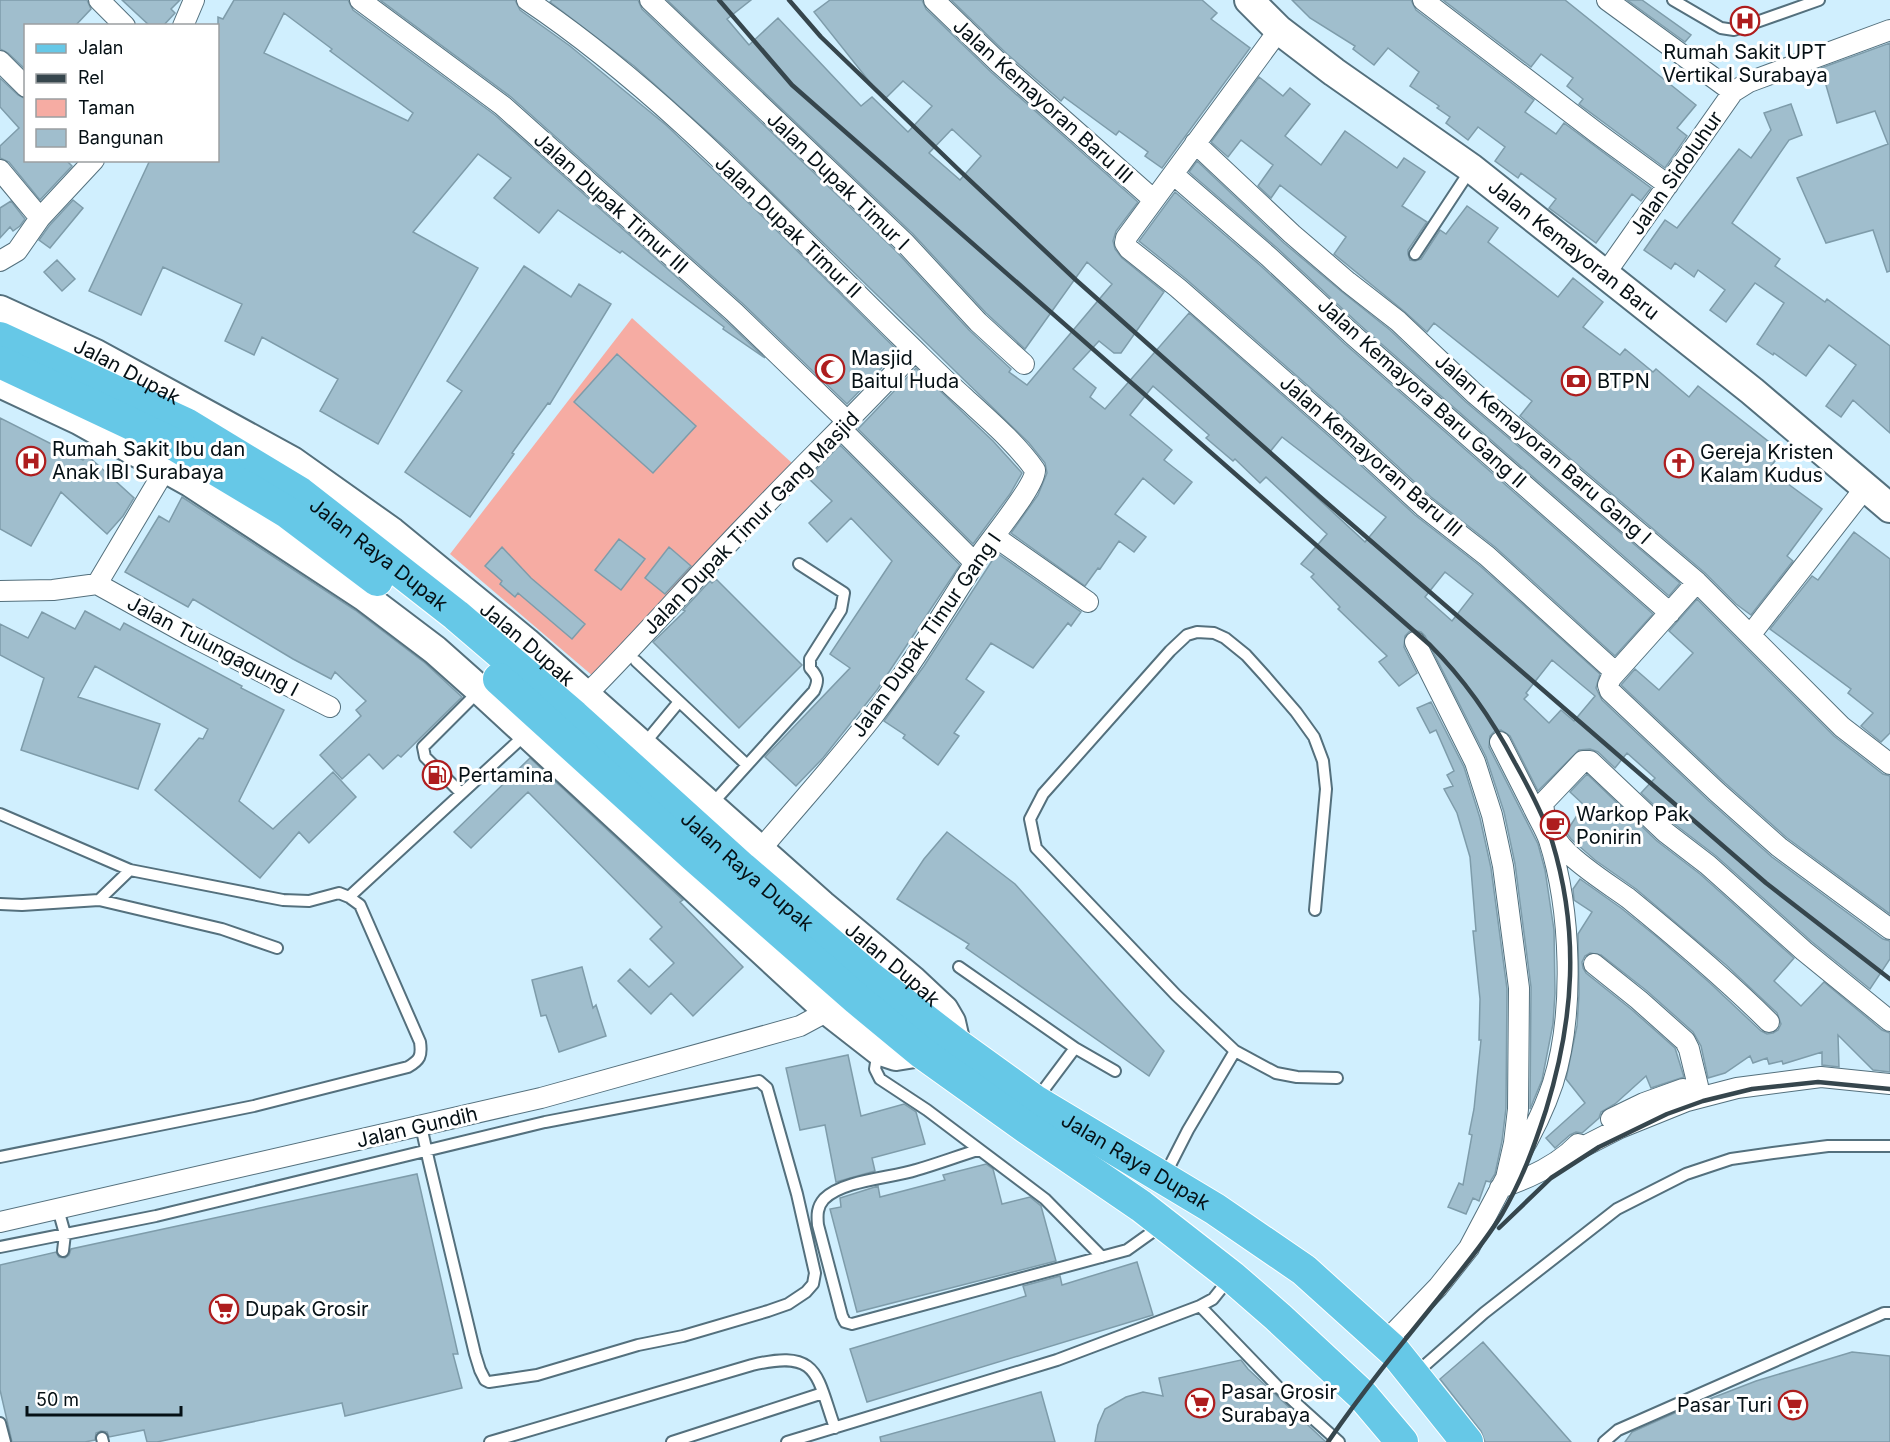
<svg xmlns="http://www.w3.org/2000/svg" width="1890" height="1442" font-family="Inter,sans-serif">
<style>
.green{fill:#f6aca3}
.building{fill:#a0becd;stroke:#7e9caa;stroke-width:1.5;fill-rule:evenodd}
.lines{fill:none;stroke-linecap:round;stroke-linejoin:round}
.lane-casing{stroke:#54707d;stroke-width:14}
.street-casing{stroke:#54707d;stroke-width:22}
.secondary-casing{stroke:#54707d;stroke-width:32}
.primary-casing{stroke:#fff;stroke-width:34}
.lane{stroke:#fff;stroke-width:10}
.street{stroke:#fff;stroke-width:20}
.secondary{stroke:#fff;stroke-width:28}
.primary{stroke:#66c8e7;stroke-width:32}
.rail{stroke:#36464d;stroke-width:4.5}
.labels{text-anchor:middle;stroke-width:6;stroke-linejoin:round;paint-order:stroke}
.poi-label{font-size:20px;fill:#051015;stroke:#fff;text-anchor:start}
.street-label{font-size:20px;fill:#051015;stroke:#fff}
</style>
<rect width="100%" height="100%" fill="#d0effe"/>
<path class="green" d="M632 318 792 463 594 677 450 554Z"/>
<path class="building" d="M0 0H87L91 9 75 26H26V70L8 53 0 49Z
M122 0H180L171 9 175 13 163 26H150Z
M234 0H348L353 10 495 115 726 321 765 358 723 329 724 327 622 251 620 253 558 210 539 233 494 198 511 178 478 154 413 232 478 268 378 444 320 411 338 379 262 337 254 355 225 341 242 304 163 267 141 315 89 291 150 160H218V17L223 19ZM284 13 332 49 330 51 413 113 408 121 264 53Z
M380 0H515L520 10 570 46 666 125 757 211 898 351 847 404 742 303 511 97Z
M552 0H638L642 9 896 251 969 330 1011 369 1009 372 1027 385 1112 284 1087 262 1025 349 986 313 913 234 667 0H751L727 19 749 45 778 18 861 106 872 97 908 132 932 106 903 81 884 100 814 12 830 0H922L926 9 991 72 1138 202 1116 231 1113 241 1115 249 1122 258 1164 292 1121 353H1114L1099 341 1073 369 1096 388 1090 397 1105 409 1189 313 1330 437 1415 515 1479 565 1600 674 1596 688 1602 700 1709 801 1772 857 1883 939 1890 941V959L1870 989 1812 942 1716 856 1673 823 1641 793 1655 778 1627 753 1615 768 1598 752 1590 749 1579 750 1538 791 1510 736 1501 730 1495 731 1490 736 1489 747 1538 844 1545 870 1554 930 1555 993 1553 1024 1542 1080 1530 1109 1531 987 1515 864 1504 812 1486 757 1425 636 1421 632 1415 630 1409 632 1405 636 1404 647 1417 673 1399 686 1379 662 1387 656 1338 609 1340 607 1311 577 1314 574 1301 564 1327 534 1266 477 1260 483 1235 459 1233 461 1206 438 1209 435 1153 386 1130 415 1172 450 1164 460 1192 482 1174 504 1143 478 1115 514 1146 537 1134 552 1119 541 1100 569 1098 568 1085 586 1011 533 1038 495 1047 473 1045 463 1029 443 728 150 634 66 550 2ZM952 129 981 156 960 180 929 153ZM1282 437 1386 517 1365 542 1269 453ZM1445 572 1473 594 1452 621 1425 597ZM1552 660 1595 696 1574 721 1561 710 1549 723 1524 699 1528 695 1526 693Z
M951 0H1202L1217 13 1211 19 1250 48 1162 168 1145 156 1148 152 1119 131 1116 135 1064 97 1061 101 1007 54Z
M1292 0H1411L1416 10 1534 100 1525 112 1556 134 1564 123 1651 188 1641 201 1632 194 1596 243 1549 208 1556 199 1521 173 1518 178 1495 161 1505 147 1478 127 1468 140 1446 123 1450 117 1437 108 1439 106 1410 86 1419 72 1388 48 1374 65 1353 49 1355 46 1310 18Z
M1443 0H1565L1696 105 1677 128 1687 136 1665 168 1579 104 1583 99 1567 86 1573 78 1541 54 1531 67Z
M1627 0H1642L1691 35 1685 42Z
M1890 43V271L1887 272 1873 230 1826 243 1797 178 1888 144 1875 111 1837 123 1821 68Z
M1259 77 1283 96 1290 88 1310 104 1285 136 1321 165 1345 131 1397 168 1404 158 1425 172 1402 206 1427 222 1408 250V254L1410 260 1415 261 1421 259 1440 230 1446 234 1467 206 1498 228 1488 242 1558 297 1573 278 1603 302 1583 327 1620 355 1625 349 1653 372 1656 369 1689 397 1698 386 1782 452 1771 466 1776 469 1773 473 1822 509 1787 556 1793 561 1751 615 1736 604 1705 573 1520 416 1532 401 1434 323 1427 332 1405 312 1334 254 1346 237 1280 185 1271 198 1258 186 1273 165 1241 140 1228 157 1211 142Z
M0 78 18 95 26 99V160H66L72 166 40 200 9 162 0 158V146L19 128 0 107Z
M1791 104 1802 135 1789 140 1732 223 1780 259 1775 266 1825 302 1827 299 1890 346V433L1853 400 1841 417 1826 406 1856 365 1829 345 1806 376 1774 353 1773 355 1757 344 1784 303 1755 283 1726 322 1710 310 1725 290 1698 270 1694 277 1675 263 1671 269 1644 250 1665 220 1677 228 1739 149 1751 158 1771 130 1764 113Z
M1197 161 1284 243 1341 291 1390 330 1466 402 1680 583 1669 596 1361 326 1277 248 1189 172Z
M1175 192 1261 266 1345 344 1653 614 1615 656 1495 547 1431 497 1346 419 1186 279 1139 241Z
M73 200 83 208 50 248 39 240 49 226Z
M11 201 25 219 20 226 13 231 10 227 0 238V208Z
M57 260 75 279 62 291 44 272Z
M524 266 571 297 579 284 611 304 550 404 548 403 512 453 514 454 470 517 405 472 462 391 447 381Z
M617 354 696 426 653 473 574 402Z
M916 368 993 441 1022 473 1010 494 973 544 858 429Z
M0 418 83 460 87 455 134 498 123 516 107 534 61 492 31 546 0 529Z
M840 445 960 565 877 690 823 758 796 786 765 757 850 668 830 654 892 561 851 518 827 542 809 523 832 501 808 478Z
M182 497 355 610 425 663 462 697 401 757 398 755 383 769 369 754 342 779 320 755 361 716 356 710 366 701 335 672 331 679 293 659 193 599 188 607 125 572 159 516 169 522Z
M1854 532 1890 559V733L1881 742 1861 726 1873 713 1848 693 1851 689 1770 629 1812 576 1818 580Z
M619 539 645 559 621 590 595 570Z
M502 547 531 578 585 624 572 639 518 593 515 597 500 584 502 581 485 566Z
M669 547 691 566 665 594 645 578Z
M997 553 1081 612 1071 626 1068 623 1033 668 991 643 966 679 984 692 954 733 959 736 938 765 903 738 905 735 884 721 924 666Z
M716 579 802 665 739 728 653 642 685 611 683 610 710 581 712 583Z
M1697 599 1834 736 1883 774 1890 776V914L1787 838 1725 783 1621 685 1635 669 1659 690 1693 653 1669 631Z
M85 611 120 630 124 623 242 686 241 688 284 710 239 801 273 829 333 772 356 797 309 843 299 832 260 878 155 790 199 738 203 739 208 729 95 666 78 697 160 724 138 789 21 750 44 678 0 655V624L28 638 42 612 75 629Z
M1431 702 1464 767 1480 818 1491 868 1507 989 1506 1108 1502 1141 1495 1174 1490 1182 1486 1181 1479 1201 1473 1198 1466 1214 1448 1207 1459 1183 1463 1185 1472 1135 1469 1134 1474 1109 1481 1040H1479L1480 999 1473 931H1476L1470 857 1457 813 1444 789 1453 786 1447 775 1454 771 1436 730 1430 733 1417 708Z
M530 758 683 900 680 902 743 967 693 1016 671 993 651 1014 618 981 630 969 649 987 674 963 650 939 662 927 528 792 471 848 454 832Z
M1587 774 1657 841 1700 874 1794 958 1774 981 1801 1006 1824 982 1882 1030 1890 1033V1072L1873 1070 1838 1035 1839 1067 1822 1065V1052L1783 1064 1782 1061 1769 1064 1767 1058 1753 1063 1750 1056 1725 1073 1708 1078 1701 1046 1693 1032 1647 991 1601 955 1590 953 1585 956 1582 962 1583 968 1586 973 1631 1009 1675 1048 1684 1077 1651 1088 1646 1076 1615 1104 1601 1112 1599 1118 1582 1133 1576 1132 1570 1135 1555 1148 1546 1138 1585 1103 1566 1079 1577 1026 1579 994 1578 934 1592 912 1574 900 1573 889 1580 879 1621 908 1657 937 1710 983 1761 1031 1767 1034 1773 1033 1778 1030 1781 1024 1777 1013 1726 965 1636 889 1595 860 1571 839 1566 832 1584 805 1570 792Z
M947 832 1015 884 1164 1051 1149 1076 966 948 969 944 897 899 924 859Z
M582 967 593 1008 596 1005 606 1036 559 1052 546 1015 541 1016 532 980Z
M848 1055 861 1116 904 1104 916 1112 925 1144 872 1158 875 1171 836 1182 825 1125 800 1130 786 1068Z
M986 1164 993 1169 1002 1204 1030 1197 1041 1206 1056 1261 857 1312 830 1209 841 1207 840 1198 878 1186 880 1197 945 1180 943 1175Z
M417 1174 458 1354H453L462 1388 345 1416 342 1403 157 1442H147L144 1430 109 1437 107 1432 101 1431 96 1433 95 1440 85 1442H12L0 1390V1265L56 1252 59 1257 65 1258 69 1255 71 1249Z
M1137 1262 1153 1315 867 1402 850 1349 1026 1296 1023 1286 1060 1276 1062 1285Z
M1483 1342 1571 1442H1485L1481 1431 1440 1379Z
M1852 1352 1890 1356V1442H1625L1632 1432 1686 1408 1756 1381Z
M1241 1360 1248 1369 1326 1442H1095L1098 1425 1105 1409 1126 1397 1143 1392 1163 1396 1159 1378Z
M1041 1392 1055 1442H881L880 1437Z"/>
<g class="lines">
<g class="lane-casing">
<path id="lane" d="M1673 0 1721 28 1734 30 1819 0
M1415 254 1471 169
M636 661 747 765
M644 744 678 703
M461 793 425 757 423 747 479 691
M711 805 814 691C819 680 818 677 810 668V659L841 610 844 593 799 564
M0 814 130 870 283 900 309 901 339 893 349 897 360 905 420 1042C422 1056 420 1060 408 1067L254 1106 0 1157
M349 897 525 735
M99 900 130 870
M0 904 22 905 99 900 222 929 277 948
M959 967 1075 1048 1115 1071
M878 1050 875 1069 880 1079 927 1110 1045 1199 1102 1257
M1235 1051 1276 1073 1297 1077 1337 1078
M1036 1100 1075 1048
M978 1150C958 1156 937 1164 916 1170 891 1178 843 1180 824 1199 817 1207 817 1215 818 1225L842 1316 845 1322 852 1324 1127 1250 1162 1225
M1164 1177 1188 1130 1235 1051 1176 995 1036 848 1030 819 1043 794 1170 651 1187 635 1197 632 1214 633 1225 638 1246 655 1265 676 1296 712 1314 737 1323 761 1326 789 1315 910
M58 1209 65 1234 63 1251
M0 1247 156 1216 545 1122 759 1081 767 1088 797 1194 815 1273 813 1284 806 1292 788 1304 768 1311 683 1336 638 1345 537 1375 489 1382 485 1380 480 1370 475 1354 429 1162 421 1126
M1200 1306 1279 1388 1339 1442
M1415 1374 1484 1313 1617 1209 1686 1174 1731 1159 1773 1153 1828 1146H1890
M0 1423 5 1442
M102 1438 103 1442
M490 1442 752 1365C819 1349 816 1374 835 1428
M672 1442 823 1393
M787 1442 1057 1360 1200 1306 1213 1299 1229 1279
M1604 1442 1618 1430 1884 1313H1890"/>
</g>
<g class="street-casing">
<path id="street" d="M99 0 125 26
M360 0 503 106 734 312 848 422
M527 0C664 92 781 220 899 335 921 356 942 378 965 398 989 420 1016 443 1035 470 1036 486 987 543 976 561 943 613 911 667 873 716 837 762 798 805 761 849
M650 0 905 243 978 322 1024 364
M934 0 999 63 1154 200
M1423 0 1597 133 1668 185
M1607 0 1733 92
M183 26 194 0
M1279 30 1126 238 1125 243 1129 249 1178 288 1338 428 1423 506 1487 556 1615 672
M0 61 26 87
M1195 143 1292 234 1348 282 1398 321 1474 393 1697 582 1842 727 1890 764
M0 170 40 218
M1173 174 1269 257 1353 335 1670 613
M0 261 17 251 40 218 94 160
M1605 274 1733 92 1749 82 1890 30
M841 429 975 563
M994 536 1088 602
M1697 582 1611 678 1608 685 1610 691 1717 792 1779 847 1890 929
M97 584 191 636 330 707
M97 584 166 468
M0 591 53 590 97 584
M1751 634 1865 488
M586 695C641 640 692 581 746 525 802 466 860 410 915 351
M1500 742C1511 764 1522 785 1533 807 1538 818 1545 829 1549 840 1571 909 1575 1013 1553 1083 1544 1110 1531 1136 1516 1161
M1594 964 1639 1000 1685 1041 1689 1049 1698 1086
M1769 1022C1725 978 1677 938 1628 898 1607 883 1584 869 1566 851 1556 842 1541 815 1544 802L1583 761H1590L1665 832 1708 865 1804 951 1890 1021
M1611 1119 1644 1103 1683 1089
M1569 1154 1620 1128 1687 1101 1737 1088 1821 1077 1890 1084
M1500 1188C1527 1179 1558 1165 1578 1144
M0 1222 541 1098 800 1026 828 1011
M1385 1342 1438 1287 1469 1248 1506 1178 1514 1143 1518 1109 1519 988 1503 866 1492 815 1475 762 1415 642"/>
</g>
<g class="secondary-casing">
<g id="secondary">
<path id="s1" d="M1249 0 1279 30 1334 72 1471 168 1752 391 1890 508"/>
<path id="s2" d="M0 310 96 354 292 461 392 532 526 642 822 905 912 980 944 1010 951 1022 956 1044"/>
<path d="M0 383 79 420 190 482 365 597 435 650 480 690 828 1011 878 1050 896 1056 921 1052"/>
</g>
</g>
<g class="primary-casing">
<g id="primary">
<path id="s3" d="M0 338 186 424 300 493 456 615 574 716 742 868 868 976 956 1044 1035 1101 1215 1209 1304 1270 1395 1352 1467 1442"/>
<path d="M0 362 172 443 287 512 377 580"/>
<path d="M499 679 694 856 857 999 921 1052 1027 1128 1141 1206 1232 1277 1278 1317 1363 1396 1402 1442"/>
</g>
</g>
<use href="#lane" class="lane"/>
<use href="#street" class="street"/>
<use href="#secondary" class="secondary"/>
<use href="#primary" class="primary"/>
<path class="rail" d="M719 0 792 85 1430 645C1466 681 1492 719 1515 763 1529 788 1543 814 1552 841 1580 933 1574 1019 1546 1110 1534 1147 1522 1180 1502 1214 1485 1242 1463 1268 1442 1294 1403 1342 1363 1391 1328 1442
M789 0 821 37 960 171 1076 280 1319 496 1766 883 1890 979
M1499 1228 1551 1178 1599 1147 1667 1114 1703 1101 1752 1089 1818 1082 1890 1089"/>
</g>
<defs>
<g id="hospital-ring" transform="scale(1.5)"><circle r="9.5" fill="#fff" stroke="#ae1d1e" stroke-width="1.5"/><path d="M-5-5h3v3.5h4V-5h3V5h-3V1.5h-4V5h-3Z" fill="#ae1d1e"/></g>
<g id="mosque-ring" transform="scale(1.5)"><circle r="9.5" fill="#fff" stroke="#ae1d1e" stroke-width="1.5"/><path d="M3.5-4.9A6 6 0 1 0 3.5 4.9A5 5 0 1 1 3.5-4.9Z" fill="#ae1d1e"/></g>
<g id="bank-ring" transform="scale(1.5)"><circle r="9.5" fill="#fff" stroke="#ae1d1e" stroke-width="1.5"/><path d="M-6-4H6V4H-6ZM0-2.3a2.3 2.3 0 1 0 0 4.6a2.3 2.3 0 1 0 0-4.6Z" fill="#ae1d1e"/></g>
<g id="church-ring" transform="scale(1.5)"><circle r="9.5" fill="#fff" stroke="#ae1d1e" stroke-width="1.5"/><path d="M-1.2-6h2.4v3.5h3.3v2.4h-3.3V6h-2.4V-.1h-3.3v-2.4h3.3Z" fill="#ae1d1e"/></g>
<g id="fuel-ring" transform="scale(1.5)"><circle r="9.5" fill="#fff" stroke="#ae1d1e" stroke-width="1.5"/><path d="M-5.5-6h7V0h2V4h1.3V-2.5L3-4.5l.8-.8L6-3V5H2.5V1h-1V6h-7ZM-4.2-4.7v3.2H.2V-4.7Z" fill="#ae1d1e"/></g>
<g id="cafe-ring" transform="scale(1.5)"><circle r="9.5" fill="#fff" stroke="#ae1d1e" stroke-width="1.5"/><path d="M-5.5-4.5H6V0H3Q3 3.5 0 3.5H-2.5Q-5.5 3.5-5.5 0ZM3-3.2v2h1.7v-2ZM-6 4.5H4V6H-6Z" fill="#ae1d1e"/></g>
<g id="supermarket-ring" transform="scale(1.5)"><circle r="9.5" fill="#fff" stroke="#ae1d1e" stroke-width="1.5"/><path d="M-6-5.5h2.5l.6 2H6L4.5 2H-2.5L-4.4-4H-6ZM-1.5 3.2a1.3 1.3 0 1 0 .1 0ZM3 3.2a1.3 1.3 0 1 0 .1 0Z" fill="#ae1d1e"/></g>
</defs>
<g fill-rule="evenodd">
<use href="#hospital-ring" x="1745" y="21"/>
<use href="#mosque-ring" x="830" y="369"/>
<use href="#bank-ring" x="1576" y="381"/>
<use href="#hospital-ring" x="31" y="461"/>
<use href="#church-ring" x="1679" y="463"/>
<use href="#fuel-ring" x="437" y="775"/>
<use href="#cafe-ring" x="1555" y="825"/>
<use href="#supermarket-ring" x="224" y="1309"/>
<use href="#supermarket-ring" x="1200" y="1403"/>
<use href="#supermarket-ring" x="1793" y="1405"/>
</g>
<g class="labels">
<g class="poi-label">
<text x="1745" y="59" text-anchor="middle">Rumah Sakit UPT<tspan x="1745" dy="23">Vertikal Surabaya</tspan></text>
<text x="851" y="365">Masjid<tspan x="851" dy="23">Baitul Huda</tspan></text>
<text x="1597" y="388">BTPN</text>
<text x="52" y="456">Rumah Sakit Ibu dan<tspan x="52" dy="23">Anak IBI Surabaya</tspan></text>
<text x="1700" y="459">Gereja Kristen<tspan x="1700" dy="23">Kalam Kudus</tspan></text>
<text x="458" y="782">Pertamina</text>
<text x="1576" y="821">Warkop Pak<tspan x="1576" dy="23">Ponirin</tspan></text>
<text x="245" y="1316">Dupak Grosir</text>
<text x="1221" y="1399">Pasar Grosir<tspan x="1221" dy="23">Surabaya</tspan></text>
<text x="1772" y="1412" text-anchor="end">Pasar Turi</text>
</g>
<g class="street-label">
<text transform="translate(1043 101) rotate(42)" y="7">Jalan Kemayoran Baru III</text>
<text transform="translate(1676 173) rotate(-55)" y="7">Jalan Sidoluhur</text>
<text transform="translate(838 181) rotate(44)" y="7">Jalan Dupak Timur I</text>
<text transform="translate(611 203) rotate(42)" y="7">Jalan Dupak Timur III</text>
<text transform="translate(788 227) rotate(44)" y="7">Jalan Dupak Timur II</text>
<text dy="7" stroke="none"><textPath href="#s1" startOffset="410">Jalan Kemayoran Baru</textPath></text>
<text dy="7" stroke="none"><textPath href="#s2" startOffset="141">Jalan Dupak</textPath></text>
<text transform="translate(1422 393) rotate(42)" y="7">Jalan Kemayora Baru Gang II</text>
<text transform="translate(1543 449) rotate(41)" y="7">Jalan Kemayoran Baru Gang I</text>
<text transform="translate(1371 456) rotate(41)" y="7">Jalan Kemayoran Baru III</text>
<text transform="translate(751 523) rotate(-46)" y="7">Jalan Dupak Timur Gang Masjid</text>
<text dy="7" stroke="none"><textPath href="#s3" startOffset="438">Jalan Raya Dupak</textPath></text>
<text transform="translate(926 635) rotate(-55)" y="7">Jalan Dupak Timur Gang I</text>
<text dy="7" stroke="none"><textPath href="#s2" startOffset="627">Jalan Dupak</textPath></text>
<text transform="translate(213 646) rotate(28)" y="7">Jalan Tulungagung I</text>
<text dy="7" stroke="none"><textPath href="#s3" startOffset="924">Jalan Raya Dupak</textPath></text>
<text dy="7" stroke="none"><textPath href="#s2" startOffset="1113">Jalan Dupak</textPath></text>
<text transform="translate(417 1127) rotate(-13)" y="7">Jalan Gundih</text>
<text dy="7" stroke="none"><textPath href="#s3" startOffset="1410">Jalan Raya Dupak</textPath></text>
</g>
</g>
<rect x="24" y="24" width="195" height="138" fill="#ffffff" stroke="#9b9fa1" stroke-width="1.5"/>
<rect x="36" y="44" width="30" height="9" fill="#66c8e7" stroke="#9b9fa1" stroke-width="1.5"/>
<text x="78" y="54" font-size="18" fill="#051015">Jalan</text>
<rect x="36" y="74" width="30" height="9" fill="#36464d" stroke="#9b9fa1" stroke-width="1.5"/>
<text x="78" y="84" font-size="18" fill="#051015">Rel</text>
<rect x="36" y="99" width="30" height="18" fill="#f6aca3" stroke="#9b9fa1" stroke-width="1.5"/>
<text x="78" y="114" font-size="18" fill="#051015">Taman</text>
<rect x="36" y="129" width="30" height="18" fill="#a0becd" stroke="#9b9fa1" stroke-width="1.5"/>
<text x="78" y="144" font-size="18" fill="#051015">Bangunan</text>
<path d="M27 1406v9h154v-9" fill="none" stroke="#051015" stroke-width="3"/>
<text x="36" y="1406" font-size="18" fill="#051015" stroke="#ffffff" stroke-width="4.5" paint-order="stroke">50 m</text>
</svg>
